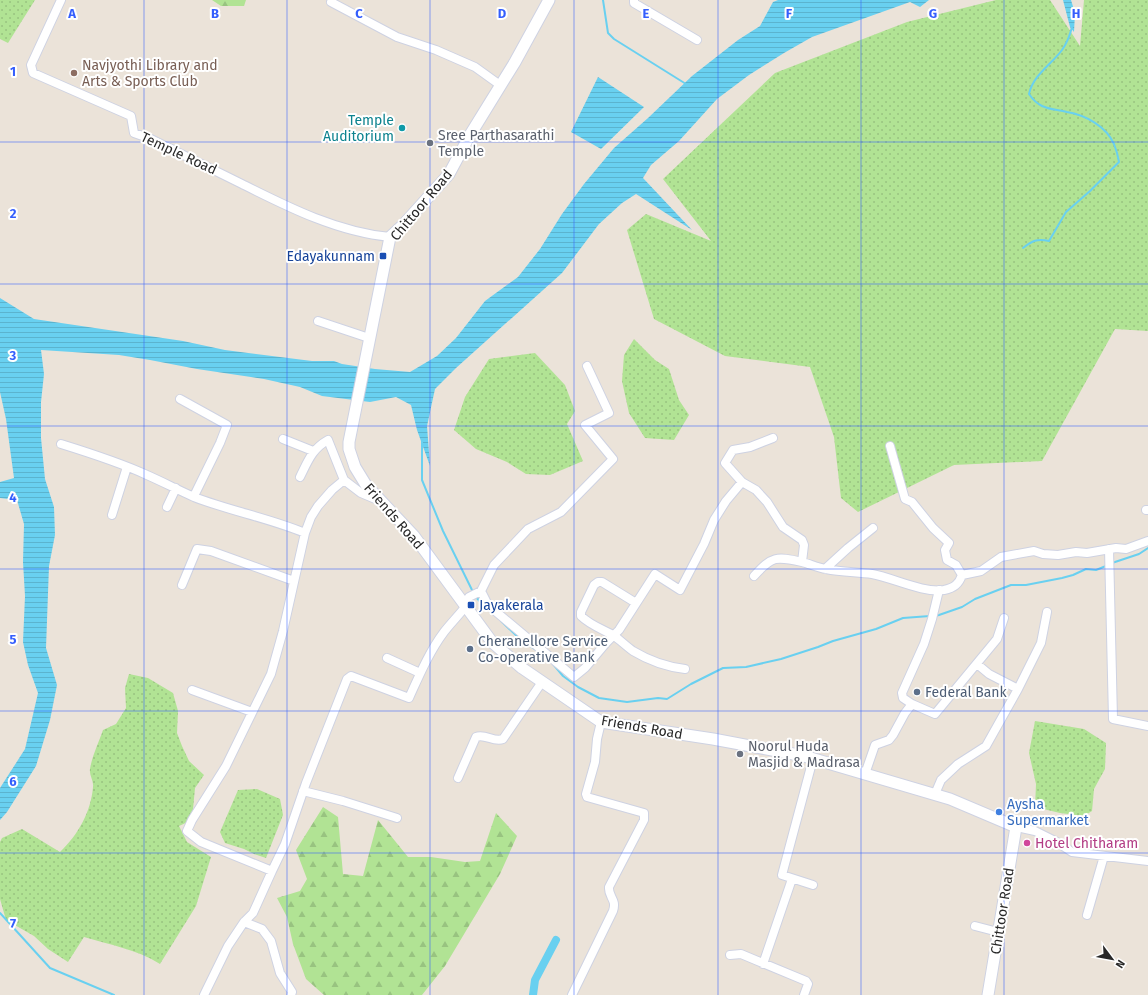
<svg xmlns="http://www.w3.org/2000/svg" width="1148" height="995" font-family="'Fira Sans',sans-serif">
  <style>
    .grass { fill: url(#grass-dots) }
    .forest { fill: url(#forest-firs) }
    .water { fill: url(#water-rules) }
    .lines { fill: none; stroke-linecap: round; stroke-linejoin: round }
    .stream { stroke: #69d0f0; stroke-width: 2 }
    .canal { stroke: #69d0f0; stroke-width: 8 }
    .street-casing { stroke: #ced2e2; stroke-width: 10 }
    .secondary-casing { stroke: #ced2e2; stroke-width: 13 }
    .street { stroke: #fff; stroke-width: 8 }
    .secondary { stroke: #fff; stroke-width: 11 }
    .grid { fill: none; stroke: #345efd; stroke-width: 1; stroke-opacity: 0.55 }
    .education-dot { fill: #8d6e63; stroke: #fff; stroke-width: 1.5 }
    .culture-dot { fill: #0f9aa8; stroke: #fff; stroke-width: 1.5 }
    .worship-dot { fill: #6b7280; stroke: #fff; stroke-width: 1.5 }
    .transit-dot { fill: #1a4fb4; stroke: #fff; stroke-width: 1.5 }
    .service-dot { fill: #5c6f8a; stroke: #fff; stroke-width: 1.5 }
    .shop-dot { fill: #3f7fe0; stroke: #fff; stroke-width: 1.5 }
    .hotel-dot { fill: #d1479c; stroke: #fff; stroke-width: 1.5 }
    .labels { text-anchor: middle; stroke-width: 4; stroke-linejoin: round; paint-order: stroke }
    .education-label { font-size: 14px; fill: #785e54; stroke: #fff; text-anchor: start }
    .culture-label { font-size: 14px; fill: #0d838f; stroke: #fff; text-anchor: end }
    .worship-label { font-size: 14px; fill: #5b616d; stroke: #fff; text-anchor: start }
    .street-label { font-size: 14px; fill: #282828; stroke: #fff }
    .transit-label { font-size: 14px; fill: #164399; stroke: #fff; text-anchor: end }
    .service-label { font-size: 14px; fill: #4e5e75; stroke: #fff; text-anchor: start }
    .shop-label { font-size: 14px; fill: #366cbe; stroke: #fff; text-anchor: start }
    .hotel-label { font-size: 14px; fill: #b23c85; stroke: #fff; text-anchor: start }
    .grid-label { font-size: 13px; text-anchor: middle; font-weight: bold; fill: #345efd; stroke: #fff; stroke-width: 4; stroke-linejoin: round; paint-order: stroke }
  </style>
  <defs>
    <pattern id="grass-dots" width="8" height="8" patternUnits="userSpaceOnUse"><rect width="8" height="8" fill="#b1e394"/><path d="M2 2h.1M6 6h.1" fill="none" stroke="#98c380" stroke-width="1.8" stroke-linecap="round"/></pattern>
    <pattern id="forest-firs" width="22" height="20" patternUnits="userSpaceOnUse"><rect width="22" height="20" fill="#b1e394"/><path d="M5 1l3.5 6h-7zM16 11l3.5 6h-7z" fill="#98c380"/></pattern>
    <pattern id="water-rules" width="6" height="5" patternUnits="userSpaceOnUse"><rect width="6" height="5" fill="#69d0f0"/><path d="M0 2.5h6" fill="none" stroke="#5bb3ce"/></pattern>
  </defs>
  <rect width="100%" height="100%" fill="#ebe3d9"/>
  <path class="grass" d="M 0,0 L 35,0 L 8,43 L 0,39 Z
    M 996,0 L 1050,0 L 1080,46 L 1084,0 L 1148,0 L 1148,331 L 1115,329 L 1042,461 L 954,465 L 858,512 L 841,498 L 834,437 L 810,367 L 725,356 L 654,319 L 627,230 L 646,214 L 711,241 L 663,179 L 775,73 L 907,22 Z
    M 634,339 L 655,360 L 669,369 L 679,400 L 689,415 L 674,440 L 645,438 L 629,413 L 622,381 L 624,355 Z
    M 535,353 L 565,385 L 575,411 L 567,424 L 583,461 L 550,475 L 526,474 L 507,462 L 476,449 L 454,430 L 465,397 L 489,359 Z
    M 129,674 L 148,678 L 173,693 L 178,711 L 177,733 L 182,746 L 189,761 L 204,775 L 195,788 L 192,820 L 179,826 L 187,842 L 211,857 L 196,906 L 160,964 C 136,949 110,945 84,937 L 68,962 L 48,949 L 34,936 L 6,920 L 0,899 L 0,842 L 2,838 L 22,829 L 60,852 C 78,835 91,812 93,787 C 94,781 89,775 90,769 C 92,756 99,742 103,730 L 116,724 L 126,708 L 125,688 Z
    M 1035,721 L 1084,729 L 1106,743 L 1105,769 L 1094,789 L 1092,811 L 1084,816 L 1060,813 L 1035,807 L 1036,784 L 1029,753 Z
    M 257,789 L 280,799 L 283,815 L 266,858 L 254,854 L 244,849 L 225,843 L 220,832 L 238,790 Z"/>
  <path class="forest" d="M 212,0 L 246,0 L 244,6 L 221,6 Z
    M 323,807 L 338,817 L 343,874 L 363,876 L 378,820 L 408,857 L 431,857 L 465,862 L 480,861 L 496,813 L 517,836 L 500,874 L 445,966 L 422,995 L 324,995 L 306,979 L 293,944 L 287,917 L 277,898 L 300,891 L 307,879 L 296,850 Z"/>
  <path class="water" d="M 778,0 L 929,0 L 920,7 L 910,2 L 812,37 L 784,53 L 749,75 L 717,99 L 679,141 L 651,165 L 643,178 L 692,230 L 636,194 L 622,203 L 599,224 L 562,273 L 456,368 L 435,389 L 427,426 L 430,466 L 417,430 L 411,405 L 396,397 L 370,402 L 322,396 L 300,387 L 264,379 L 197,369 L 150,360 L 119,355 L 41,350 L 44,374 L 41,402 L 41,438 L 45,479 L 54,507 L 55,535 L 49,566 L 46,648 L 57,685 L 50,720 L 36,766 L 7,812 L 0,820 L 0,788 L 25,749 L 38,693 L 28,665 L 23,642 L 25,596 L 23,562 L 24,524 L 17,500 L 0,498 L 0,482 L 14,478 L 6,419 L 0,392 L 0,298 L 34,319 L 183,341 L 225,350 L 312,361 L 334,361 L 342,364 L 375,369 L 410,372 L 437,356 L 456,338 L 485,301 L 518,277 L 540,249 L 562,214 L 584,184 L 614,148 L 648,118 L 692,76 L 738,40 L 760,26 L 773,2 Z
    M 1063,0 L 1071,0 L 1075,13 L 1074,32 L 1070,27 Z
    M 598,77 L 644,107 L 601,149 L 571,132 Z"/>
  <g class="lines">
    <path class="stream" d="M 603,0 L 608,33 L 614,39 L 686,84
      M 1023,248 C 1032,241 1037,238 1049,241 L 1066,212 L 1090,191 L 1119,162 C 1118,156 1116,149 1114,144 C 1106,126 1085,115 1067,112 C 1050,108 1040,110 1029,94 C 1033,75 1052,64 1062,50 C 1067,43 1070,35 1072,27
      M 422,440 L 422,480 L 443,531 L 473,592
      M 1112,563 L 1139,554 L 1148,548
      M 475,596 L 484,606
      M 935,616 L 939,615 L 962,607 L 975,599 L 1011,585 L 1026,585 L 1062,578 L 1073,575 L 1086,569 L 1096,570 L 1106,566
      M 501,621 L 520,639 L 536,650
      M 553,664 L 563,676 L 578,687 L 599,698 L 627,702 L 658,698 L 667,699 L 691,684 L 723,668 L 746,667 L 781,659 L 818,647 L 833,641 L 876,629 L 903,618 L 930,616
      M 0,913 L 50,968 L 114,995"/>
    <path class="canal" d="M 533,995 L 535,980 L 556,940"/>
    <g class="street-casing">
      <path id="street" d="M 61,0 L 31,65 L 33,73 L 131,116 L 134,133 L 151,139 C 181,154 212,169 242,184 C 288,207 337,232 390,237
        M 634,0 L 634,3 L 697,40
        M 331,2 L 397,37 L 436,50 L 475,67 L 500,85
        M 318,321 L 369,338
        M 180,399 L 227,425 L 220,443 L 194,496
        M 283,439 L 313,451
        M 61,444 C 90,453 119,462 147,475 C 163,482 178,490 194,497 C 230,511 269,518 305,533
        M 300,477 C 308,461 312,449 328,440 L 344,480
        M 742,482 L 725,463 L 733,450 L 750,447 L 773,438
        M 380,501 L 361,493 L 344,480 L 332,490 L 318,506 L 311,517 L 305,533 L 283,631 L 271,674 L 226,766 L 192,820 L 187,831 L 201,842 L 272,871 L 285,844 L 306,783 L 347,679 L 351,676 L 409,698 C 419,676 429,652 444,632 C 451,623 459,615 466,606
        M 167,507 L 176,488
        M 1146,510 L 1148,510
        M 112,515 L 127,467
        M 1109,549 L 1113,719 L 1148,726
        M 825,569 L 848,548 L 873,528
        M 962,575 L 981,571 L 1001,557 L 1034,551 L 1043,554 L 1058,555 L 1076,552 L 1087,553 L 1116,548 L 1126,549 L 1148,541
        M 754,576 C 772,556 776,556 802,562
        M 182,585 L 197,549 L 211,551 L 294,581
        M 481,591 L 494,565 L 528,529 L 561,512 L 613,459 L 585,425 L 609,413 L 587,366
        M 636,603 L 602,582 L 598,582 L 594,585 L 581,612 L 581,616 C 590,625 602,629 613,635 C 620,640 626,646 633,651 C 648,660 668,667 685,669
        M 464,604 L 469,597 L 481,591 L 488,605 L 574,677 L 585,668 L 606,643 L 619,630 L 655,574 L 680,590 L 704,544 L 714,520 L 726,501 L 742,482 L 756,490 L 767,502 L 783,527 L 802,540 L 804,545 L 802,562 C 810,564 818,568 826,569 C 841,572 857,572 872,574 C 894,578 922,593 944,590 C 954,588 959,584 962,575 L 956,565 L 947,560 L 945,550 L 949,543 L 933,528 L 912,502 L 905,499 L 890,446
        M 387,658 L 420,673
        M 977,664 L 989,674 L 1018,689 L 1041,643 L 1047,612
        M 192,690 L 252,712
        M 912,704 L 935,714 L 997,639 L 1004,618
        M 813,759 L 782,875 L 813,885
        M 865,774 L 875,745 L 889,740 L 893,735 L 905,713 L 912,704 L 903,698 L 902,693 L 924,644 L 932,619 L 939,590
        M 458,778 L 476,737 C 485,733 494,743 503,739 L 542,682
        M 303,791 L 343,801 L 397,818
        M 935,794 L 941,780 L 958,764 L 986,746 L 1018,689
        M 1016,827 L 1035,831 L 1057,842 L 1072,852 L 1148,861
        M 1087,915 L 1104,856
        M 244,922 L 262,929 L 271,941 L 280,973 L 292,992 L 291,995
        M 975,926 L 998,932
        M 730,955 L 741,954 L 806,981 L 808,984 L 804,995
        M 763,964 L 792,879
        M 204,995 L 228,946 L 244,922 L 253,913 L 272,871
        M 572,995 L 613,911 C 617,899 608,897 609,887 L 644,820 L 644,813 L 587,797 L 586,794 L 595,762 L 597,739 L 601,722"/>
    </g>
    <g class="secondary-casing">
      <path id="secondary" d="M 549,0 L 515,62 L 470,135 L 449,174 L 403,225 L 390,237 L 349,442 L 349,449 L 355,467 L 366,485 L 414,536 L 492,642 L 522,668 L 601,722 L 713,739 L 804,756 L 950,799 L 1016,827 L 988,995"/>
    </g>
    <use href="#street" class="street"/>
    <use href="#secondary" class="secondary"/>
  </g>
  <path class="grid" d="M 144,0 L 144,995M 287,0 L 287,995M 430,0 L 430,995M 574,0 L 574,995M 718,0 L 718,995M 861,0 L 861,995M 1004,0 L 1004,995M 0,142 L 1148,142M 0,284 L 1148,284M 0,426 L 1148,426M 0,569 L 1148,569M 0,711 L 1148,711M 0,853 L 1148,853"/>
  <circle class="education-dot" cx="74" cy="73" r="4"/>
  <circle class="culture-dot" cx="402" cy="128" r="4"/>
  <g class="worship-dot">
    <circle cx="430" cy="143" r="4"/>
    <circle cx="740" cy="754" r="4"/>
  </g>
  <g class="transit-dot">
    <rect x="379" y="252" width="8" height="8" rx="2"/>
    <rect x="467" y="601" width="8" height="8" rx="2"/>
  </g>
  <g class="service-dot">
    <circle cx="470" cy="649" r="4"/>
    <circle cx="917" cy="692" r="4"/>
  </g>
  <circle class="shop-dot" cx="999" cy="812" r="4"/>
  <circle class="hotel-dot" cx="1027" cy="843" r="4"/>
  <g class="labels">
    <g class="education-label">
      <text x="82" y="70">Navjyothi Library and<tspan x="82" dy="16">Arts &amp; Sports Club</tspan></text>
    </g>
    <g class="culture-label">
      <text x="394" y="125">Temple<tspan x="394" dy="16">Auditorium</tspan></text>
    </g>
    <g class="worship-label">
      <text x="438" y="140">Sree Parthasarathi<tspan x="438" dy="16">Temple</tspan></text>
      <text x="748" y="751">Noorul Huda<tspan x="748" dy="16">Masjid &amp; Madrasa</tspan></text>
    </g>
    <g class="street-label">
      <text transform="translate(179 153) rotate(25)" y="5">Temple Road</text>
      <text transform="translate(421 205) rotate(-50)" y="5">Chittoor Road</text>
      <text transform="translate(394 516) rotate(49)" y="5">Friends Road</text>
      <text transform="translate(642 727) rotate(10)" y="5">Friends Road</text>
      <text transform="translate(1002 911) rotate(-81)" y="5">Chittoor Road</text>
    </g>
    <g class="transit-label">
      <text x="375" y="261">Edayakunnam</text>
      <text x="479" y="610" text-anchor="start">Jayakerala</text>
    </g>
    <g class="service-label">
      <text x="478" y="646">Cheranellore Service<tspan x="478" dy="16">Co-operative Bank</tspan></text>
      <text x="925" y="697">Federal Bank</text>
    </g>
    <g class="shop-label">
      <text x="1007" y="809">Aysha<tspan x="1007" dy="16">Supermarket</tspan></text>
    </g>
    <g class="hotel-label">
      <text x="1035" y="848">Hotel Chitharam</text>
    </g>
  </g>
  <g class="grid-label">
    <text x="72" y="18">A</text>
    <text x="215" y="18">B</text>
    <text x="359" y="18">C</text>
    <text x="502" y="18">D</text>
    <text x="646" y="18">E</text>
    <text x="789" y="18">F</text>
    <text x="933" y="18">G</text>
    <text x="1076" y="18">H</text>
    <text x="13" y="76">1</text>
    <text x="13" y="218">2</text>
    <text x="13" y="360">3</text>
    <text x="13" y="502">4</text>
    <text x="13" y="644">5</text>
    <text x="13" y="786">6</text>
    <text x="13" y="928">7</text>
  </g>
  <g transform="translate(1112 959) rotate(122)" stroke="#ffffff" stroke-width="3" paint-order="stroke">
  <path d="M0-3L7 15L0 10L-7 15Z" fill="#282828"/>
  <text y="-6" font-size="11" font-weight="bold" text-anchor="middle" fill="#282828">N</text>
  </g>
</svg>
